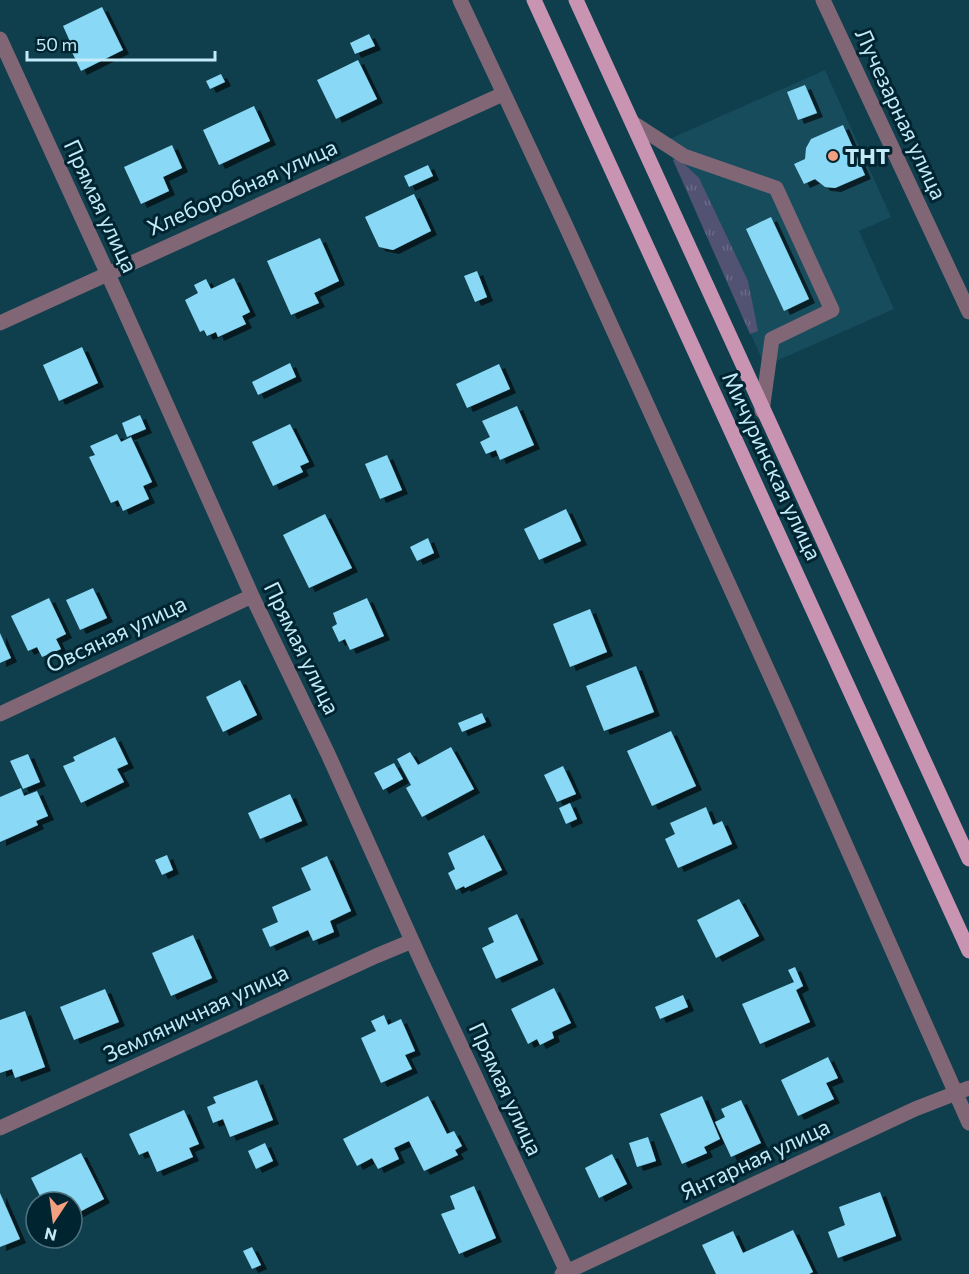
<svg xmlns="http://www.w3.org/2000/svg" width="969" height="1274" font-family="Commissioner,sans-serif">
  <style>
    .built { fill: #174c5d }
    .grass { fill: url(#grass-tufts) }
    .building { fill: #89d8f5; filter: url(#shadow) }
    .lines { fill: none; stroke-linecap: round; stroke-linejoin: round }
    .service { stroke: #816776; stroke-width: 15 }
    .minor { stroke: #816776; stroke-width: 15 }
    .primary { stroke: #c894b2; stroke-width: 15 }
    .poi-dot { fill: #f2a07f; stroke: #002430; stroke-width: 2 }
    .labels { text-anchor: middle; stroke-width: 6; stroke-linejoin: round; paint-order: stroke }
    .street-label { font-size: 22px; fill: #c2eaf9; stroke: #002430 }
    .poi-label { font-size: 22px; font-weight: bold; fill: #c2eaf9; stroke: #002430; text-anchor: start }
  </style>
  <defs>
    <pattern id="grass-tufts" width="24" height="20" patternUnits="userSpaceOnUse" patternTransform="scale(1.5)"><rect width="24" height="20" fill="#525273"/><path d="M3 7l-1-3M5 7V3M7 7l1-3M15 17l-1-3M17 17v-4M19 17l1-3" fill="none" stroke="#696b88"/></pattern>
    <filter id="shadow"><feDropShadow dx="6" dy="4" stdDeviation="0" flood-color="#0009"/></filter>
  </defs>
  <rect width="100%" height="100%" fill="#0f3e4d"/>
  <path class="built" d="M 825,70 L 891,217 L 859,231 L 894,309 L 765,366 L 665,141 Z"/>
  <path class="grass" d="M 678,158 L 699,178 L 748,281 L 758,331 L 750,334 L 673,160 Z"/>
  <path class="building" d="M 102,7 L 123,50 L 81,71 L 70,48 L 72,46 L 63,26 Z
    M 369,34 L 375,46 L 355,54 L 350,43 Z
    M 358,60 L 377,99 L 336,119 L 317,80 Z
    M 221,74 L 225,82 L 210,89 L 206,81 Z
    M 805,85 L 817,113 L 798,120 L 787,92 Z
    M 254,106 L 270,141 L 219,165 L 203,130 Z
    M 843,125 L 865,175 L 835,188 L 825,187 L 815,179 L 804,184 L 794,164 L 805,159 L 806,148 L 811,139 Z
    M 172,145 L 182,168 L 163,177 L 169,191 L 141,204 L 124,167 Z
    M 428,165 L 433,176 L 409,187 L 404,176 Z
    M 414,194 L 431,231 L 393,250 L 379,247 L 365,217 Z
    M 771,217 L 809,299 L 784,311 L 746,229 Z
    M 320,238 L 339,281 L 314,293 L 319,303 L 291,315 L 267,261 Z
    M 477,271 L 487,297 L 475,302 L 464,276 Z
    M 234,278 L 250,312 L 242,316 L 246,324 L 218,337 L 216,332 L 207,336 L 204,330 L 200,332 L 185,300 L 198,293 L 194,285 L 206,279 L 211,289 Z
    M 82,347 L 98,383 L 59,401 L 43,365 Z
    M 290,363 L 296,377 L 258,395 L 252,382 Z
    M 499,364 L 510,389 L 467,408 L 456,384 Z
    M 517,406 L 534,445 L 500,460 L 496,450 L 486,454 L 480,442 L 490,437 L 482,421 Z
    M 140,415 L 146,429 L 127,437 L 122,423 Z
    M 290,424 L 309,462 L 300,466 L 303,472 L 273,486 L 252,442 Z
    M 117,434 L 121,442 L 131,437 L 152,482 L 143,486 L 149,499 L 123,511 L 118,500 L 111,503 L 89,457 L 95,455 L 90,446 Z
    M 387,455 L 402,490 L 380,499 L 365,464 Z
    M 566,509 L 581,541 L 539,560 L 524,529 Z
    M 325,514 L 352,568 L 309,588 L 283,535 Z
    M 428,538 L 434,553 L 417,561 L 410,547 Z
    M 93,588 L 107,618 L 80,630 L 66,600 Z
    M 49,598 L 66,634 L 56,639 L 61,649 L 42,657 L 37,647 L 28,651 L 11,616 Z
    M 367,598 L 384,636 L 350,650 L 345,639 L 339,642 L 332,627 L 337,624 L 333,613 Z
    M 590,609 L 607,652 L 570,667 L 553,624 Z
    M 0,633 L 11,658 L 0,663 Z
    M 636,666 L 654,712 L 604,731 L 586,686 Z
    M 240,680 L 257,715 L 223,732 L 206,697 Z
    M 482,713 L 486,722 L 462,732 L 458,723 Z
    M 671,731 L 696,786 L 652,806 L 627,751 Z
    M 115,737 L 128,764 L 117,769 L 124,782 L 81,803 L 63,766 L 75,761 L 73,757 Z
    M 451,747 L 474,789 L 422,817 L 406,788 L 411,785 L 397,759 L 410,752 L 418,765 Z
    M 28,754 L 40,782 L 23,789 L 10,761 Z
    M 394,763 L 403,779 L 383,790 L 374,773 Z
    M 563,766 L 576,794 L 557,802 L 544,775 Z
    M 21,788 L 24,796 L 37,791 L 48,816 L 36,821 L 38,825 L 0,842 L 0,797 Z
    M 290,794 L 302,821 L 260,839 L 248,813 Z
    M 570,803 L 577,819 L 566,824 L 559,808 Z
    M 706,807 L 713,825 L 722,821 L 732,844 L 678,868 L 665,839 L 675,834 L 670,823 Z
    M 484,835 L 502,870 L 465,888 L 464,886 L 456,890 L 448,873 L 455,869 L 448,853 Z
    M 167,855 L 173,870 L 162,875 L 155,860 Z
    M 327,856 L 351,911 L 330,921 L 334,932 L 313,941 L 308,930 L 270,947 L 262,929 L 278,922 L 272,907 L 311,890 L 301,868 Z
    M 739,899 L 759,936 L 716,958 L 697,920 Z
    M 517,914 L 538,960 L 496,979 L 482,948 L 494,942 L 488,928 Z
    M 193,935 L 212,978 L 171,996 L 152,953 Z
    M 795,967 L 803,986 L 796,990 L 810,1022 L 760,1044 L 742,1004 L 794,982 L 788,970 Z
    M 554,988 L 571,1023 L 552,1032 L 554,1038 L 540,1045 L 537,1039 L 528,1044 L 511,1009 Z
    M 105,989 L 119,1022 L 74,1040 L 60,1007 Z
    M 683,995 L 688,1007 L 660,1019 L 655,1007 Z
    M 25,1011 L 45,1067 L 15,1078 L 12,1069 L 0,1073 L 0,1020 Z
    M 384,1015 L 388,1025 L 401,1019 L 415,1051 L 405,1055 L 412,1069 L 381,1083 L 361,1038 L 376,1031 L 371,1021 Z
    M 828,1057 L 838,1078 L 826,1083 L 834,1099 L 798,1116 L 781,1080 Z
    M 257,1080 L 273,1120 L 230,1137 L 223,1119 L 213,1123 L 207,1107 L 216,1103 L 213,1097 Z
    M 428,1096 L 447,1134 L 454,1131 L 462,1146 L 455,1150 L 458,1155 L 424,1171 L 409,1141 L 394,1148 L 399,1159 L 378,1169 L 372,1158 L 357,1166 L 343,1139 Z
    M 702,1096 L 720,1139 L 704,1147 L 707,1153 L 682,1164 L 660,1114 Z
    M 741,1100 L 761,1143 L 731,1157 L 715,1122 L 725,1117 L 721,1109 Z
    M 184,1110 L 199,1144 L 189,1148 L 193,1157 L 157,1172 L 148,1151 L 139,1155 L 129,1134 Z
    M 648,1137 L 656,1161 L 637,1167 L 629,1143 Z
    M 265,1143 L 273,1161 L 256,1169 L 248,1151 Z
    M 81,1153 L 104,1199 L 72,1216 L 72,1202 L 43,1202 L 31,1178 Z
    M 612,1154 L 627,1184 L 599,1198 L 585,1168 Z
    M 474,1186 L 496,1238 L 459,1254 L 441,1214 L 455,1209 L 450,1196 Z
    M 880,1192 L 896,1236 L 838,1258 L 828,1232 L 845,1225 L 839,1207 Z
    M 0,1193 L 20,1239 L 0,1247 Z
    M 793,1230 L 813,1272 L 809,1274 L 716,1274 L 702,1245 L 733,1231 L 743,1253 Z
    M 252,1247 L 261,1265 L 252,1269 L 243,1251 Z"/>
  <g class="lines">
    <path class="service" d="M 633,123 L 684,156 L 776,188 L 832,310 L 772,339 L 762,411"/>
    <path class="minor" d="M 460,0 L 565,224 L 784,706 L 969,1123
      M 823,0 L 969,312
      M 0,39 L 122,305 L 252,596 L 328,754 L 423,965 L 568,1274
      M 0,323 L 503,94
      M 0,714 L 252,596
      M 0,1128 L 376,956 L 412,941
      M 562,1274 L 915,1109 L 969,1088"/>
    <path class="primary" d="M 534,0 L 969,951
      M 576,0 L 969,859"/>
  </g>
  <circle class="poi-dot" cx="833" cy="156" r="6"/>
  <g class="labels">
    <g class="street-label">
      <text transform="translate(901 114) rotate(65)" y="8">Лучезарная улица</text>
      <text transform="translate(242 187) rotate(-24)" y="8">Хлеборобная улица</text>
      <text transform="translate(101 206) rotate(65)" y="8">Прямая улица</text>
      <text transform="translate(772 466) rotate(65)" y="8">Мичуринская улица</text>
      <text transform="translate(116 634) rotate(-25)" y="8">Овсяная улица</text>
      <text transform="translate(302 648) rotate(64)" y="8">Прямая улица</text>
      <text transform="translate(196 1013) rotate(-25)" y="8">Земляничная улица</text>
      <text transform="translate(506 1089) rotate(65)" y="8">Прямая улица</text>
      <text transform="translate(755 1159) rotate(-25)" y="8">Янтарная улица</text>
    </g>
    <g class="poi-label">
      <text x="845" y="164">ТНТ</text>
    </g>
  </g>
  <g transform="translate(54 1220) rotate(193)"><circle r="28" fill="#002430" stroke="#4e7380" stroke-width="1.5"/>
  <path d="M0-4.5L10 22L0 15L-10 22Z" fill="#f2a07f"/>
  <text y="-9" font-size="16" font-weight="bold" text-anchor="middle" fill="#c2eaf9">N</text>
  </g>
  <path d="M27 51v9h188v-9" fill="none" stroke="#c2eaf9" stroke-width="3"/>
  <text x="36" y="51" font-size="18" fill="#c2eaf9" stroke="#002430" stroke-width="4.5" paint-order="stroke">50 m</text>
</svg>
